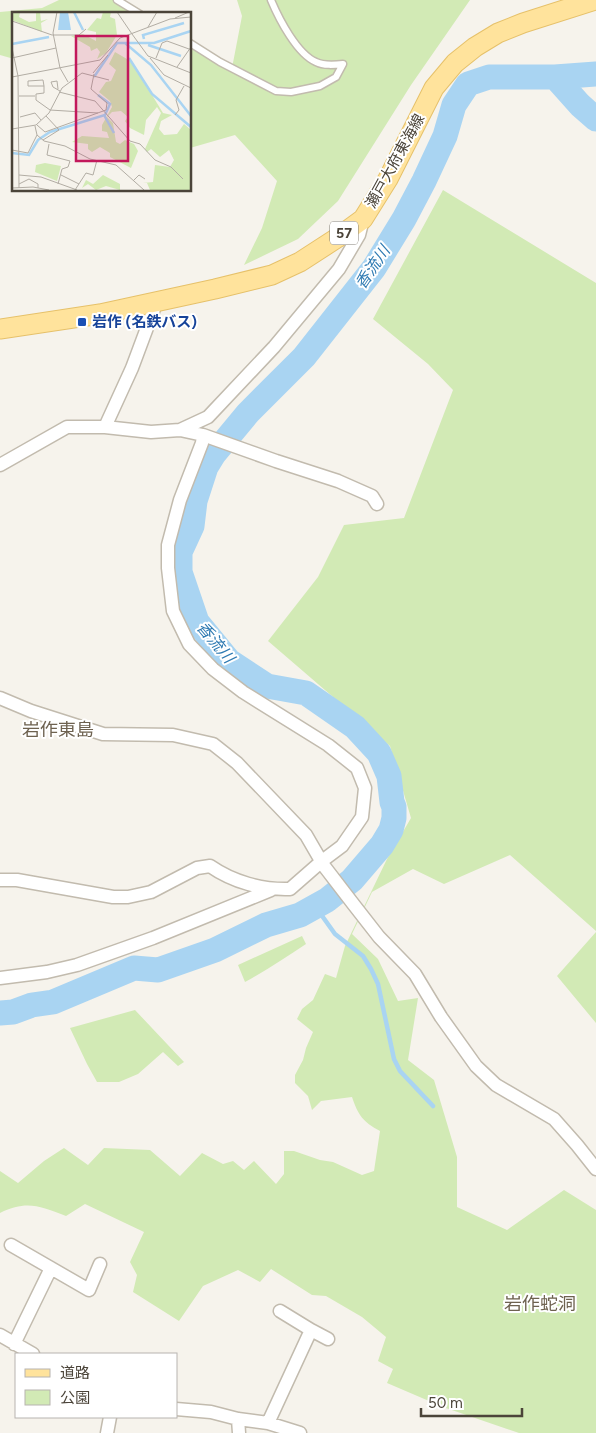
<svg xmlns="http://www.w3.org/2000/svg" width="596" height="1433" font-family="Figtree,'Noto Sans JP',sans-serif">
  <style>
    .green { fill: #d2eab5 }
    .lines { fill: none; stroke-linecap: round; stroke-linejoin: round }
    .stream { stroke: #a9d4f2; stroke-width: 4.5 }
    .river { stroke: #a9d4f2; stroke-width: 25 }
    .lane-casing { stroke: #c2bbae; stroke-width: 9 }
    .street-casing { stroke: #c2bbae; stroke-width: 15 }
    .primary-casing { stroke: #e6c16a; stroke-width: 21 }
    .lane { stroke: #fff; stroke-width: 6 }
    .street { stroke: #fff; stroke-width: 12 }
    .primary { stroke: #ffe39c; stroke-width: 19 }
    .transit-dot { fill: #1a4fb4; stroke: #fff; stroke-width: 2 }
    .labels { text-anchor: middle; stroke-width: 4; stroke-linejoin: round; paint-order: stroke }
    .shield { fill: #fff; stroke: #817c74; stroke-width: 1 }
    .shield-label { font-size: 14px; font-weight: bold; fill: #4b4439 }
    .street-label { font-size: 15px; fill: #4b4439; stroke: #fff }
    .transit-label { font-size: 15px; font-weight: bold; fill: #164399; stroke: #fff; text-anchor: start }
    .water-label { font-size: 16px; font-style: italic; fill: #2e7ab2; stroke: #fff }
    .quarter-label { font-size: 18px; fill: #6e6250; stroke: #fff }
    .inset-river { fill: none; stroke: #a9d4f2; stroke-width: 2.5 }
    .inset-road { fill: none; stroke: #b2ada4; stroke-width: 1 }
    .view { fill: #c2185b; fill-opacity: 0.15; stroke: #c2185b; stroke-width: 2.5 }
    .inset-edge { fill: none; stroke: #4b4439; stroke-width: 2.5 }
  </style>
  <rect width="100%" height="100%" fill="#f6f3ec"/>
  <path class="green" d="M 59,0 L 117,0 L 140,14 L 14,14 L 14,59 L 0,55 L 0,12 L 42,8 Z
    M 237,0 L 470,0 L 411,85 L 338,201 L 298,239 L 244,265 L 262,228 L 277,181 L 235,135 L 190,148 L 190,43 L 232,68 L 242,16 Z
    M 443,190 L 596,283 L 596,931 L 510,855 L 444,884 L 413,869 L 372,892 L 352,934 L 378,959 L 398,1001 L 418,998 L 408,1060 L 434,1080 L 457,1157 L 457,1207 L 507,1230 L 564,1190 L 596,1210 L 596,1433 L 519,1433 L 443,1407 L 387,1383 L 393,1369 L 378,1361 L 386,1337 L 362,1317 L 326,1296 L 312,1295 L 271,1269 L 260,1282 L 238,1270 L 203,1286 L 179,1321 L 133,1292 L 137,1275 L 130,1262 L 144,1232 L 85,1204 L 66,1216 C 39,1206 27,1200 0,1213 L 0,1171 L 18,1183 L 44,1161 L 64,1148 L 88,1165 L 104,1148 L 150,1150 L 180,1176 L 202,1153 L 223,1164 L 233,1161 L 244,1170 L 254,1161 L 276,1184 L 284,1174 L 284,1151 L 294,1151 L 320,1160 L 333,1162 L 362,1175 L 374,1171 L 380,1131 C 363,1122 358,1115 352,1097 L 321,1101 L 312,1110 L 308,1096 L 295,1083 L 295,1075 L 303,1060 L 306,1048 L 313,1032 L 297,1019 L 302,1009 L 313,1000 L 325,974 L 336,978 L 345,946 L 387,859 L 411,818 L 390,746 L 268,641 L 318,577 L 344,525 L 404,518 L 453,390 L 428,364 L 373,319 Z
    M 596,932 L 596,1023 L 557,976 Z
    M 302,936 L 306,944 C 286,957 267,970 245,982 L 238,965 Z
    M 135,1010 L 184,1062 L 178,1066 L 163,1052 L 138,1074 L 119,1082 L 97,1082 L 87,1064 L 70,1028 Z"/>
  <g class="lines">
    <path class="stream" d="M 315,906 L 335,934 L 363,956 L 371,969 L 378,984 L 394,1059 L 400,1071 L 433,1106"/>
    <path class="river" d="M 555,77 L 580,105 L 596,119
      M 0,1013 L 13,1012 L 32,1005 L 53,1002 L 134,968 L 158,970 L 215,950 L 266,925 L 300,915 L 327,900 L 352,880 L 382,845 L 391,830 L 394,818 L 394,807 L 392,802 L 389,776 L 379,753 L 355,727 L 306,693 L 267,686 L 229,661 L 197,622 L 180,572 L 180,552 L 192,526 L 195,501 L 206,467 L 214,454 L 248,413 L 304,357 L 374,268 L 404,219 L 424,181 L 445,136 L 454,105 L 468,84 L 489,77 L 555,77 L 596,74"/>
    <g class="lane-casing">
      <path id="lane" d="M 117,0 L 140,14
        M 190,43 L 220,62 L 276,91 L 291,92 L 320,86 L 336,77 L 343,64 C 334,65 324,66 316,62 C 297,54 279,19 271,0"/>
    </g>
    <g class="street-casing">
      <path id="street" d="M 105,427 L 132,368 L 157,301
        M 180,430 L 208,417 L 274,347 L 339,269 L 359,235 L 363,219
        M 0,465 L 67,427 L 105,427 L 151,432 L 180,430 L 203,435 L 276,461 L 338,481 L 372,496 L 377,504
        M 0,698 L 31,711 L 103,734 L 173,735 L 213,744 L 237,763 L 306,835 L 324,866 L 354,905 L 379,937 L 415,974 L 441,1017 L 476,1066 L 496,1085 L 554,1119 L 577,1145 L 596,1169
        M 0,880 L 17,880 L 113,897 L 128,897 L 151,892 L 197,868 L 210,866 C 233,882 262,890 290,889 L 322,861 L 342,846 L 362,817 L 365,788 L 357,768 L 328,745 L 243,692 L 213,669 L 189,644 L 173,611 L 168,568 L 168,545 L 180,500 L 202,443 L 203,435
        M 0,978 L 47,972 L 77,965 L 153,938 L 271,890
        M 11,1245 L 89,1290 L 100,1264
        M 311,1330 L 328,1339
        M 0,1335 L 33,1354
        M 14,1344 L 51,1268
        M 176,1409 L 211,1412 L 238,1419 L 268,1423 L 300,1433
        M 238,1419 L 239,1433
        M 268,1423 L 311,1330 L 280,1311
        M 107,1433 L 110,1417"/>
    </g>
    <g class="primary-casing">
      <path id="primary" d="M 0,329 L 100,314 L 215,289 L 272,275 L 300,262 L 337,238 L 363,219 L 388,179 L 434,88 L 455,63 L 475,47 L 498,33 L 523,23 L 595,0"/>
    </g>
    <use href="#lane" class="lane"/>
    <use href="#street" class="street"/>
    <use href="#primary" class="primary"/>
  </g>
  <rect class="transit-dot" x="77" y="317" width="10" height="10" rx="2.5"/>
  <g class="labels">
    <rect class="shield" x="330" y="221.5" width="28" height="23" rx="4"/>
    <g class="shield-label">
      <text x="344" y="238">57</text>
    </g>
    <g class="street-label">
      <text transform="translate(395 161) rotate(-61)" y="5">瀬戸大府東海線</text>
    </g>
    <g class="transit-label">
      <text x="92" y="327">岩作 (名鉄バス)</text>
    </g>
    <g class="water-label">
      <text transform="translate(372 267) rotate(-56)" y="6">香流川</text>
      <text transform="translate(216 642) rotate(50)" y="6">香流川</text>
    </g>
    <g class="quarter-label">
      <text x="58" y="736">岩作東島</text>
      <text x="540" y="1310">岩作蛇洞</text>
    </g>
  </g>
  <g transform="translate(12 12)">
    <rect width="179" height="179" fill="#f6f3ec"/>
    <path d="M 0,0 L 8,0 L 7,5 L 17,10 L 24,9 L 24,0 L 28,0 L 29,9 L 36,7 L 29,11 L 30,20 L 0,8 ZM 91,0 L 99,0 L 98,5 L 103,7 L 105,23 L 94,41 L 85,47 L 88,40 L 85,36 L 79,39 L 78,35 L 59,24 L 71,22 L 84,29 L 84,20 L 75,18 L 85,6 L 89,7 ZM 103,40 L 120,50 L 151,101 L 160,103 L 149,109 L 147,117 L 152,123 L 165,122 L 172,112 L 179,118 L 179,178 L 138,178 L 135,171 L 131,171 L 141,170 L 143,153 L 158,155 L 162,148 L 157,138 L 148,145 L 139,137 L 135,140 L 133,137 L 149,101 L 145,95 L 134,108 L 132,123 L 118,116 L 113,109 L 116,105 L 109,99 L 100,100 L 95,105 L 101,111 L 104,130 L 108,132 L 113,128 L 122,132 L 126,139 L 119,156 L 98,145 L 98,141 L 88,135 L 80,140 L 76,137 L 76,132 L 60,130 L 70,124 L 97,126 L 95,120 L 90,119 L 90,113 L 100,95 L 98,89 L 87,80 L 94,70 L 99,69 L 104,58 L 97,52 ZM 33,151 L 49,154 L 45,169 L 23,160 L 24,153 ZM 91,163 L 108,172 L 108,178 L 94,174 L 84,178 L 76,172 L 70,176 L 74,168 L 81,172 Z" fill="#d2eab5"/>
    <path d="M 48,0 L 56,0 L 59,18 L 46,18 Z" fill="#a9d4f2"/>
    <path class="inset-river" d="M 62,0 L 71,18M 132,27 L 131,23 L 172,11M 113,31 L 139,53 L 179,104M 0,32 L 37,25M 136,33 L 169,44M 117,46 L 140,82 L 179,115M 82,65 L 105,31 L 142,31 L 179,19M 92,103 L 102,121M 0,141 L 17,143 L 26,128 L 38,120 L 93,103 L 98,92 L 86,83"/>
    <path class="inset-road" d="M 45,0 L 41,21 L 48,56M 105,0 L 120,22M 163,6 L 177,0M 0,9 L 40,23 L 67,23 L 74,17M 136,15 L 145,0M 120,22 L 136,44 L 179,61M 0,36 L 6,64M 0,46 L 44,36M 138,46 L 152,63 L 179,76M 144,46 L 150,31 L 155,29 L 177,37M 165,55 L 179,35M 48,56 L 56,70M 81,61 L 96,43M 6,64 L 7,176M 0,65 L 88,48 L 108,26 L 158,7 L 179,5M 32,74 L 16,74 L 16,69 L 31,68 L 32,74 L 32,81 L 24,82 L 24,88 L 38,98M 46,77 L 45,69 L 39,70 L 41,75 L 48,79M 47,80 L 83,89 L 118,129 L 128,132 L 143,148 L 159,155 L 171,167M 7,84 L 23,84M 38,98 L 86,101M 163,103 L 167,98 L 164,88 L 172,74M 8,105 L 23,101 L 29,108M 25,113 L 33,120 L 94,98 L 95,91 L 79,77 L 82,62M 23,114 L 25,123 L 32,129 L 53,134 L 78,147 L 104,153 L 132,178M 0,117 L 24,113 L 37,101 L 50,76 L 70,61 L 97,68M 31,128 L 47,118 L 34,104M 37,132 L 35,143 L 58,149 L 56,155 L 50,157 L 46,172M 0,138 L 16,141 L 25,123M 7,163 L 29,165 L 65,178M 49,163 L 67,172M 121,169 L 127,163 L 133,167M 7,172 L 17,167 L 26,172 L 26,176M 0,176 L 21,175 L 37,178M 63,178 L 74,161 L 81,163 L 85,148"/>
    <path class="view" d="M 64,24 L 116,24 L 116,149 L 64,149 Z"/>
    <rect width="179" height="179" class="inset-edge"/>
  </g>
  <rect x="15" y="1353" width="162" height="65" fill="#ffffff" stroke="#b7b4b0"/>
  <rect x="25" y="1369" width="25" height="8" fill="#ffe39c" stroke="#b7b4b0"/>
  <text x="60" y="1378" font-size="15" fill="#4b4439">道路</text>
  <rect x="25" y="1390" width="25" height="15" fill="#d2eab5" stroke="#b7b4b0"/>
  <text x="60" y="1403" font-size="15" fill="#4b4439">公園</text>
  <path d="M421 1408v8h101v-8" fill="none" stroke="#4b4439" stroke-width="2.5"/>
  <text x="428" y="1408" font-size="15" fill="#4b4439" stroke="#ffffff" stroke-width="4" paint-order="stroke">50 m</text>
</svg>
